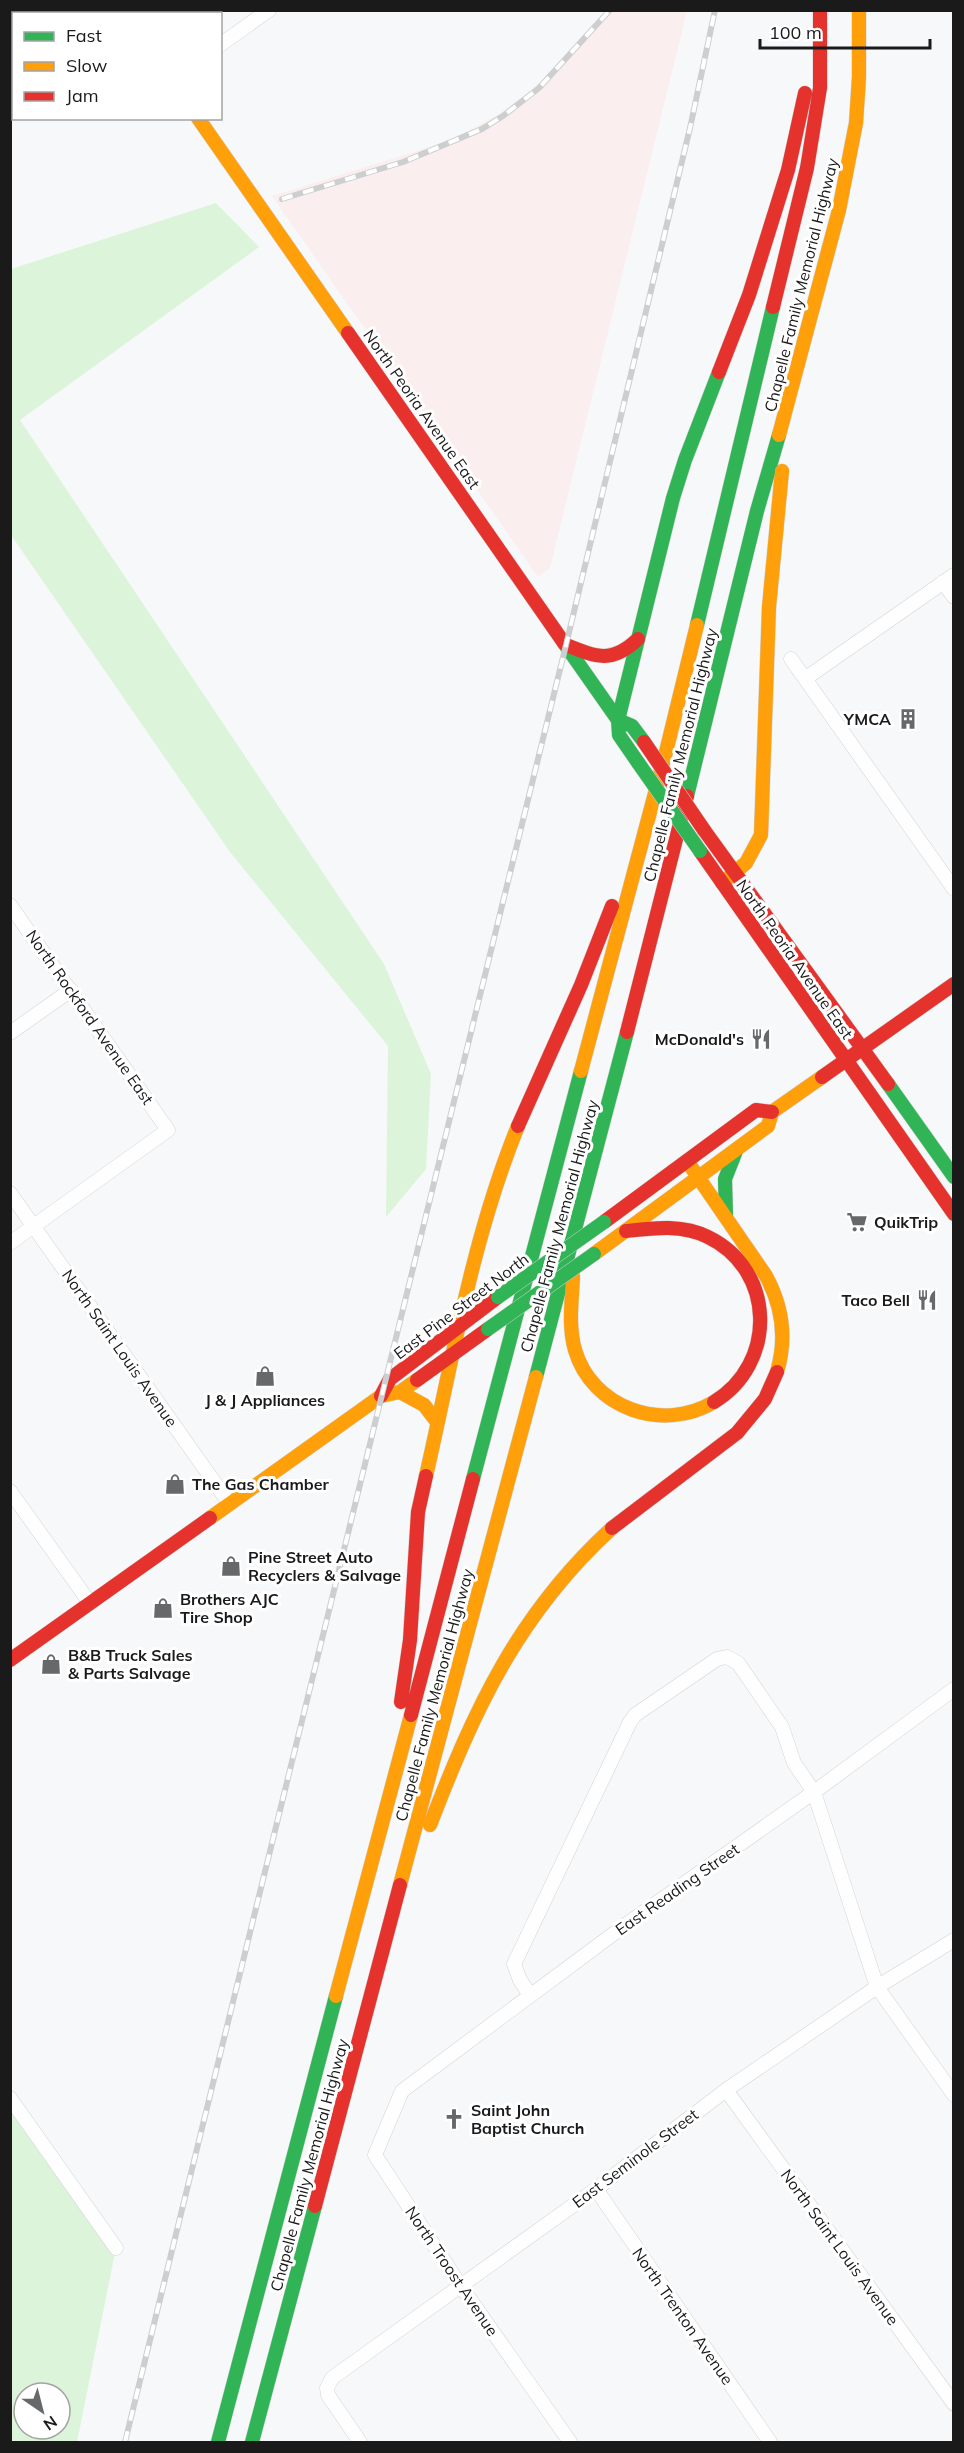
<svg xmlns="http://www.w3.org/2000/svg" width="964" height="2453" font-family="Mulish,sans-serif">
  <style>
    .industrial { fill: #faefee }
    .green { fill: #dcf4d9; fill-rule: evenodd }
    .lines { fill: none; stroke-linecap: round; stroke-linejoin: round }
    .street-casing { stroke: #d2d3d4; stroke-width: 15 }
    .fast-casing { stroke: #d2d3d4; stroke-width: 15 }
    .slow-casing { stroke: #d2d3d4; stroke-width: 15 }
    .jam-casing { stroke: #d2d3d4; stroke-width: 15 }
    .street { stroke: #fefefe; stroke-width: 14 }
    .fast { stroke: #30b455; stroke-width: 14 }
    .slow { stroke: #ff9f0a; stroke-width: 14 }
    .jam { stroke: #e5322d; stroke-width: 14 }
    .rail-casing { stroke: #cdcecf; stroke-width: 6 }
    .rail { stroke: #fff; stroke-width: 4; stroke-dasharray: 11; stroke-linecap: butt }
    .fast-bridge-casing { stroke: #d2d3d4; stroke-width: 15; stroke-linecap: butt }
    .jam-bridge-casing { stroke: #d2d3d4; stroke-width: 15; stroke-linecap: butt }
    .fast-bridge { stroke: #30b455; stroke-width: 14 }
    .jam-bridge { stroke: #e5322d; stroke-width: 14 }
    .labels { text-anchor: middle; stroke-width: 6; stroke-linejoin: round; paint-order: stroke }
    .street-label { font-size: 16px; fill: #1a1a1b; stroke: #fff }
    .poi-label { font-size: 16px; font-weight: bold; fill: #1a1a1b; stroke: #fff; text-anchor: start }
  </style>
  <rect width="100%" height="100%" fill="#f7f8fa"/>
  <path class="industrial" d="M 606,11 L 687,11 L 550,568 L 538,577 L 272,196 L 449,141 L 499,114 L 524,96 L 556,68 Z"/>
  <path class="green" d="M 216,203 L 259,247 L 20,420 L 384,964 L 431,1074 L 426,1169 L 386,1217 L 388,1046 L 230,852 L 11,535 L 11,269 Z
    M 10,2094 L 116,2248 L 77,2442 L 11,2442 ZM 24,2393 L 60,2393 L 60,2429 L 24,2429 Z"/>
  <g class="lines">
    <g class="street-casing">
      <path id="street" d="M 220,45 L 269,10
        M 943,582 L 954,597
        M 791,659 L 954,889
        M 806,678 L 954,575
        M 10,905 L 168,1130 L 10,1243
        M 10,1033 L 71,990
        M 10,1193 L 229,1503
        M 10,1491 L 90,1603
        M 530,1995 L 520,1980 L 514,1964 L 630,1722 L 635,1715 L 717,1659 L 727,1657 L 738,1663 L 782,1727 L 794,1763 L 814,1792 L 877,1987 L 954,2095
        M 726,2090 L 954,2404
        M 10,2098 L 116,2248
        M 596,2189 L 770,2442
        M 360,2442 L 328,2395 L 327,2388 L 332,2378 L 596,2189 L 726,2090 L 877,1987 L 954,1940
        M 570,2442 L 460,2285 L 375,2155 L 402,2091 L 624,1926 L 814,1792 L 954,1689"/>
    </g>
    <g class="fast-casing">
      <path id="fast" d="M 122,10 L 124,14
        M 697,625 L 773,307
        M 564,643 L 618,720 L 619,735 L 639,764
        M 618,720 L 632,726 L 644,742
        M 618,720 L 673,498 L 685,460 L 719,372
        M 687,796 L 757,511 L 779,435
        M 888,1084 L 954,1177
        M 726,1216 L 725,1179 L 736,1151
        M 536,1377 L 627,1032
        M 473,1479 L 581,1071
        M 218,2442 L 336,1996
        M 252,2442 L 315,2206"/>
    </g>
    <g class="slow-casing">
      <path id="slow" d="M 198,118 L 348,333
        M 779,435 L 839,210 L 856,123 L 859,77 L 859,10
        M 722,883 L 746,863 L 761,835 L 769,607 L 782,471
        M 581,1071 L 666,752 L 697,625
        M 687,1161 L 766,1276 C 783,1307 787,1338 777,1372
        M 594,1254 L 768,1126 L 772,1112 L 822,1077
        M 573,1276 C 572,1300 568,1326 575,1350 C 592,1408 662,1433 714,1402
        M 400,1392 L 424,1405 L 437,1422
        M 426,1476 C 453,1358 472,1239 518,1126
        M 210,1518 L 381,1396 L 400,1392 L 417,1380
        M 430,1825 C 475,1708 518,1614 612,1528
        M 400,1885 L 536,1377
        M 336,1996 L 411,1715"/>
    </g>
    <g class="jam-casing">
      <path id="jam" d="M 773,307 L 807,168 L 820,88 L 820,10
        M 348,333 L 564,643
        M 719,372 L 749,295 L 788,170 L 805,93
        M 566,645 C 596,657 612,664 638,639
        M 704,830 L 888,1084
        M 700,851 L 954,1214
        M 627,1032 L 687,796
        M 822,1077 L 954,984
        M 518,1126 L 581,985 L 612,906
        M 604,1222 L 756,1110 L 772,1112
        M 626,1231 C 653,1228 682,1224 708,1237 C 776,1270 777,1364 714,1402
        M 417,1380 L 488,1329
        M 381,1396 L 390,1379 L 498,1297
        M 612,1528 L 737,1433 L 765,1399 L 777,1372
        M 10,1660 L 210,1518
        M 401,1702 L 410,1640 L 418,1512 L 426,1476
        M 411,1715 L 473,1479
        M 315,2206 L 400,1885"/>
    </g>
    <use href="#street" class="street"/>
    <use href="#fast" class="fast"/>
    <use href="#slow" class="slow"/>
    <use href="#jam" class="jam"/>
    <g class="rail-casing">
      <path id="rail" d="M 282,199 L 403,162 L 482,129 L 503,116 L 539,88 L 610,10
        M 125,2442 L 566,645 L 690,128 L 715,10"/>
    </g>
    <use href="#rail" class="rail"/>
    <g class="fast-bridge-casing">
      <path id="fast-bridge" d="M 639,764 L 700,851
        M 498,1297 L 604,1222
        M 488,1329 L 594,1254"/>
    </g>
    <g class="jam-bridge-casing">
      <path id="jam-bridge" d="M 644,742 L 704,830"/>
    </g>
    <use href="#fast-bridge" class="fast-bridge"/>
    <use href="#jam-bridge" class="jam-bridge"/>
  </g>
  <defs>
    <g id="building-bare" transform="scale(1.62)"><path d="M-4-6H4V6H1V3H-1V6H-4ZM-2.5-4.3h1.7v1.8h-1.7ZM.8-4.3h1.7v1.8H.8ZM-2.5-1h1.7V.8h-1.7ZM.8-1h1.7V.8H.8Z" fill="#676869" stroke="#fff" stroke-width="2.5" paint-order="stroke"/></g>
    <g id="restaurant-bare" transform="scale(1.62)"><path d="M-5-6h1v4h1v-4h1v4h1v-4h1v5L-1.5 .5V6h-2V.5L-5-1ZM5-6V6H3V1.5H1.5Q1.5-4 5-6Z" fill="#676869" stroke="#fff" stroke-width="2.5" paint-order="stroke"/></g>
    <g id="supermarket-bare" transform="scale(1.62)"><path d="M-6-5.5h2.5l.6 2H6L4.5 2H-2.5L-4.4-4H-6ZM-1.5 3.2a1.3 1.3 0 1 0 .1 0ZM3 3.2a1.3 1.3 0 1 0 .1 0Z" fill="#676869" stroke="#fff" stroke-width="2.5" paint-order="stroke"/></g>
    <g id="shop-bare" transform="scale(1.62)"><path d="M-5-2.5h2.3a2.7 3.5 0 0 1 5.4 0H5L5.5 6h-11ZM-1.5-2.5h3a1.5 2.3 0 0 0-3 0Z" fill="#676869" stroke="#fff" stroke-width="2.5" paint-order="stroke"/></g>
    <g id="church-bare" transform="scale(1.62)"><path d="M-1.2-6h2.4v3.5h3.3v2.4h-3.3V6h-2.4V-.1h-3.3v-2.4h3.3Z" fill="#676869" stroke="#fff" stroke-width="2.5" paint-order="stroke"/></g>
  </defs>
  <g fill-rule="evenodd">
    <use href="#building-bare" x="908" y="719"/>
    <use href="#restaurant-bare" x="761" y="1039"/>
    <use href="#supermarket-bare" x="857" y="1222"/>
    <use href="#restaurant-bare" x="927" y="1300"/>
    <use href="#shop-bare" x="265" y="1376"/>
    <use href="#shop-bare" x="175" y="1484"/>
    <use href="#shop-bare" x="231" y="1566"/>
    <use href="#shop-bare" x="163" y="1608"/>
    <use href="#shop-bare" x="51" y="1664"/>
    <use href="#church-bare" x="454" y="2119"/>
  </g>
  <g class="labels">
    <g class="street-label">
      <text transform="translate(801 285) rotate(-76)" y="6">Chapelle Family Memorial Highway</text>
      <text transform="translate(422 409) rotate(55)" y="6">North Peoria Avenue East</text>
      <text transform="translate(680 755) rotate(-76)" y="6">Chapelle Family Memorial Highway</text>
      <text transform="translate(795 959) rotate(55)" y="6">North Peoria Avenue East</text>
      <text transform="translate(90 1017) rotate(55)" y="6">North Rockford Avenue East</text>
      <text transform="translate(559 1226) rotate(-75)" y="6">Chapelle Family Memorial Highway</text>
      <text transform="translate(461 1306) rotate(-37)" y="6">East Pine Street North</text>
      <text transform="translate(120 1348) rotate(55)" y="6">North Saint Louis Avenue</text>
      <text transform="translate(434 1695) rotate(-75)" y="6">Chapelle Family Memorial Highway</text>
      <text transform="translate(677 1889) rotate(-35)" y="6">East Reading Street</text>
      <text transform="translate(635 2158) rotate(-37)" y="6">East Seminole Street</text>
      <text transform="translate(309 2165) rotate(-75)" y="6">Chapelle Family Memorial Highway</text>
      <text transform="translate(840 2247) rotate(54)" y="6">North Saint Louis Avenue</text>
      <text transform="translate(452 2271) rotate(56)" y="6">North Troost Avenue</text>
      <text transform="translate(683 2316) rotate(55)" y="6">North Trenton Avenue</text>
    </g>
    <g class="poi-label">
      <text x="891" y="725" text-anchor="end">YMCA</text>
      <text x="744" y="1045" text-anchor="end">McDonald's</text>
      <text x="874" y="1228">QuikTrip</text>
      <text x="910" y="1306" text-anchor="end">Taco Bell</text>
      <text x="265" y="1406" text-anchor="middle">J &amp; J Appliances</text>
      <text x="192" y="1490">The Gas Chamber</text>
      <text x="248" y="1563">Pine Street Auto<tspan x="248" dy="18">Recyclers &amp; Salvage</tspan></text>
      <text x="180" y="1605">Brothers AJC<tspan x="180" dy="18">Tire Shop</tspan></text>
      <text x="68" y="1661">B&amp;B Truck Sales<tspan x="68" dy="18">&amp; Parts Salvage</tspan></text>
      <text x="471" y="2116">Saint John<tspan x="471" dy="18">Baptist Church</tspan></text>
    </g>
  </g>
  <rect width="964" height="2453" fill="none" stroke="#1a1a1b" stroke-width="24"/>
  <rect x="12" y="12" width="210" height="108" fill="#ffffff" stroke="#a3a3a4" stroke-width="1.5"/>
  <rect x="24" y="32" width="30" height="9" fill="#30b455" stroke="#a3a3a4" stroke-width="1.5"/>
  <text x="66" y="42" font-size="18" fill="#1a1a1b">Fast</text>
  <rect x="24" y="62" width="30" height="9" fill="#ff9f0a" stroke="#a3a3a4" stroke-width="1.5"/>
  <text x="66" y="72" font-size="18" fill="#1a1a1b">Slow</text>
  <rect x="24" y="92" width="30" height="9" fill="#e5322d" stroke="#a3a3a4" stroke-width="1.5"/>
  <text x="66" y="102" font-size="18" fill="#1a1a1b">Jam</text>
  <g transform="translate(42 2411) rotate(145)"><circle r="28" fill="#ffffff" stroke="#a3a3a4" stroke-width="1.5"/>
  <path d="M0-4.5L10 22L0 15L-10 22Z" fill="#676869"/>
  <text y="-9" font-size="16" font-weight="bold" text-anchor="middle" fill="#1a1a1b">N</text>
  </g>
  <path d="M760 39v9h170v-9" fill="none" stroke="#1a1a1b" stroke-width="3"/>
  <text x="769" y="39" font-size="18" fill="#1a1a1b" stroke="#ffffff" stroke-width="4.5" paint-order="stroke">100 m</text>
</svg>
